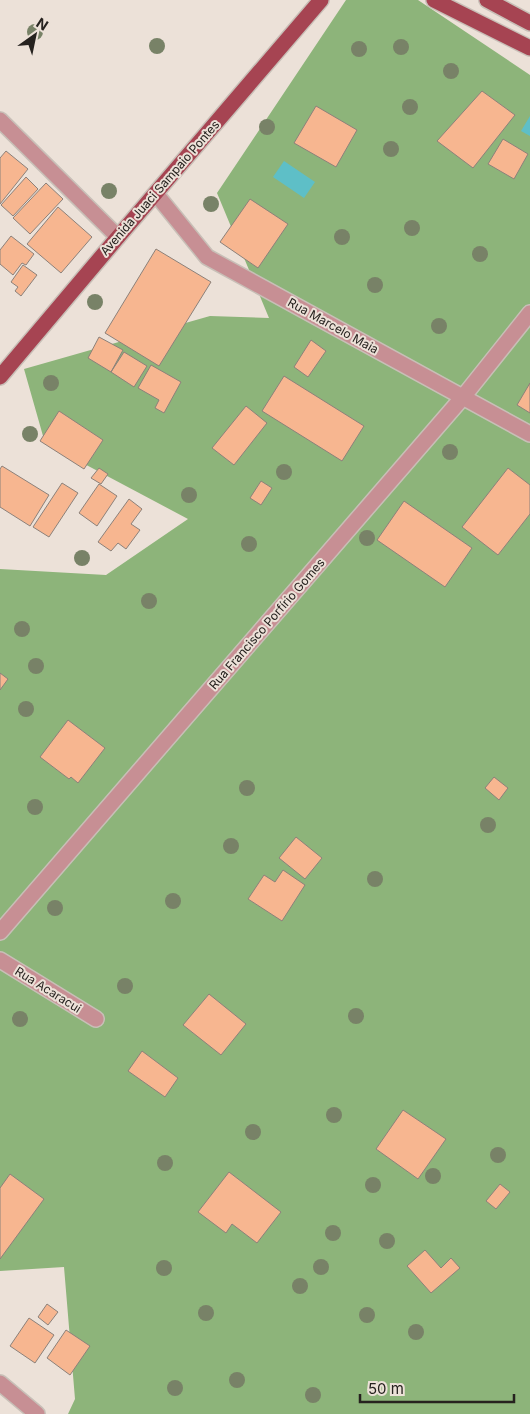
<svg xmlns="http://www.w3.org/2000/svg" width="530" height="1414" font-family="Inter,sans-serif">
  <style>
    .forest { fill: #8db47a }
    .water { fill: #5ebfc7 }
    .building { fill: #f7b690; stroke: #8c817a }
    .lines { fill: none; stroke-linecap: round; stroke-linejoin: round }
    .minor-casing { stroke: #c8bfb7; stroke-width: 18 }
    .major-casing { stroke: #c8bfb7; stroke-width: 18 }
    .minor { stroke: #c78f94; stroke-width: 15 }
    .major { stroke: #a64452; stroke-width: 15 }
    .tree { fill: #788267 }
    .labels { text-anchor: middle; stroke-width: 4; stroke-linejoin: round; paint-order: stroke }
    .street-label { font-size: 12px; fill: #26221f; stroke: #ece1d8 }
  </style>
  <rect width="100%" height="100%" fill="#ece1d8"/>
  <path class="forest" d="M 346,0 L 418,0 L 530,75 L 530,1414 L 68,1414 L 75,1399 L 64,1267 L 0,1271 L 0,569 L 106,575 L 188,519 L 45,443 L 24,369 L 210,316 L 269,318 L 217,193 Z"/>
  <path class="water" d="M 530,116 L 530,136 L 521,131 Z
    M 284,161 L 315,182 L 304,198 L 273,177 Z"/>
  <path class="building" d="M 482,91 L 515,115 L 473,168 L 437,141 Z
    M 316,106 L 357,130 L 336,167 L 294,143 Z
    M 503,139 L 528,154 L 514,179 L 488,164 Z
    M 6,151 L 28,169 L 0,204 L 0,158 Z
    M 26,177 L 38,189 L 13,216 L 1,205 Z
    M 46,183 L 63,199 L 30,234 L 13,218 Z
    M 250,199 L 288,224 L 258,268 L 220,242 Z
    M 58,207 L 92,237 L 61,273 L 27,244 Z
    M 11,236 L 34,254 L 26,265 L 22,263 L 13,275 L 0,264 L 0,250 Z
    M 156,249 L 211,282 L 159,366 L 105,333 Z
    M 23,265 L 37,275 L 21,296 L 15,291 L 18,287 L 11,282 Z
    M 99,337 L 123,350 L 111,372 L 88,358 Z
    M 311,340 L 326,351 L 308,377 L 294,367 Z
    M 124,352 L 147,366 L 134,387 L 111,372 Z
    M 151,365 L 181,382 L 164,413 L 155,408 L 159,400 L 138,388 Z
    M 284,376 L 364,426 L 342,461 L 262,411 Z
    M 530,383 L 530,413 L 517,405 Z
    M 246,406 L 267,423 L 234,465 L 212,448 Z
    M 59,411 L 103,440 L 84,469 L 40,441 Z
    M 2,466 L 49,495 L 30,526 L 0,507 L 0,469 Z
    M 99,468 L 108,474 L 101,484 L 91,478 Z
    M 508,468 L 530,485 L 530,514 L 498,555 L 462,527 Z
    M 261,481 L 272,488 L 261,505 L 250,498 Z
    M 62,483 L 78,493 L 49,537 L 33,527 Z
    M 99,484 L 117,496 L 97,526 L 79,513 Z
    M 129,499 L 142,509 L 131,524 L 140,530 L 126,549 L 118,543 L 111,551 L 98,542 Z
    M 404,501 L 472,548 L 445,587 L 377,540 Z
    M 0,673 L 8,679 L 0,690 Z
    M 68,720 L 105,748 L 78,783 L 71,777 L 69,779 L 40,757 Z
    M 494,777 L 508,788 L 499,800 L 485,788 Z
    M 296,837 L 322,858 L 305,879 L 279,858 Z
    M 283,870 L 305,885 L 282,921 L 248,899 L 264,875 L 275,882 Z
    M 209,994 L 246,1024 L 221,1055 L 183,1025 Z
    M 142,1051 L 178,1078 L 165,1097 L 128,1071 Z
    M 403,1110 L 446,1139 L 418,1179 L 376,1149 Z
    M 229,1172 L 281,1212 L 257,1243 L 232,1224 L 226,1233 L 198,1212 Z
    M 10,1174 L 44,1199 L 0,1259 L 0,1188 Z
    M 500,1184 L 510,1192 L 496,1209 L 486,1201 Z
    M 425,1250 L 441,1268 L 451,1258 L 460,1268 L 431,1293 L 407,1266 Z
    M 47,1304 L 58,1312 L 48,1325 L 38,1317 Z
    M 29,1318 L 54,1335 L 35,1363 L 10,1346 Z
    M 66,1330 L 90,1346 L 70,1375 L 47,1358 Z"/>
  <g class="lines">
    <g class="minor-casing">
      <path id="minor" d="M 0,120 L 118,237
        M 156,194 L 207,257 L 530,434
        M 0,932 L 463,397 L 530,313
        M 0,960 L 96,1019
        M 0,1383 L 37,1414"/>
    </g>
    <g class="major-casing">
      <path id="major" d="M 434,0 L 530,48
        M 487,0 L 530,23
        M 0,377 L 118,237 L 321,0"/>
    </g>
    <use href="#minor" class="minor"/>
    <use href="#major" class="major"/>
  </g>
  <g class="tree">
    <circle cx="35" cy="32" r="8"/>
    <circle cx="157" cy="46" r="8"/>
    <circle cx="401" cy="47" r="8"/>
    <circle cx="359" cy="49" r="8"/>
    <circle cx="451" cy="71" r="8"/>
    <circle cx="410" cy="107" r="8"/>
    <circle cx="267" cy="127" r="8"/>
    <circle cx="391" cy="149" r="8"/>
    <circle cx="109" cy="191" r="8"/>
    <circle cx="211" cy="204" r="8"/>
    <circle cx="412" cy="228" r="8"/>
    <circle cx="342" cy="237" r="8"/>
    <circle cx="480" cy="254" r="8"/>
    <circle cx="375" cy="285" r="8"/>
    <circle cx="95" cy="302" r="8"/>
    <circle cx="439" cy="326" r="8"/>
    <circle cx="51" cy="383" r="8"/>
    <circle cx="30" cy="434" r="8"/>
    <circle cx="450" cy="452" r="8"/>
    <circle cx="284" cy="472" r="8"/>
    <circle cx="189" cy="495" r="8"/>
    <circle cx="367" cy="538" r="8"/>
    <circle cx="249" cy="544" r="8"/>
    <circle cx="82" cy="558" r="8"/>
    <circle cx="149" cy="601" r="8"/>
    <circle cx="22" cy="629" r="8"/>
    <circle cx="36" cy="666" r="8"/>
    <circle cx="26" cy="709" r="8"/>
    <circle cx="247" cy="788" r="8"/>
    <circle cx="35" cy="807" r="8"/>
    <circle cx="488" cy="825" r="8"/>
    <circle cx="231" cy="846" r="8"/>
    <circle cx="375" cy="879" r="8"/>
    <circle cx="173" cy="901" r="8"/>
    <circle cx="55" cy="908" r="8"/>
    <circle cx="125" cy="986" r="8"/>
    <circle cx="356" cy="1016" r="8"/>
    <circle cx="20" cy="1019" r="8"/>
    <circle cx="334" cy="1115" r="8"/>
    <circle cx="253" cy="1132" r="8"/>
    <circle cx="498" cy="1155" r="8"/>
    <circle cx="165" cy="1163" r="8"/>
    <circle cx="433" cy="1176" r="8"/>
    <circle cx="373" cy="1185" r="8"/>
    <circle cx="333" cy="1233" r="8"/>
    <circle cx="387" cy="1241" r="8"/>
    <circle cx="321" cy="1267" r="8"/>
    <circle cx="164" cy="1268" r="8"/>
    <circle cx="300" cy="1286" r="8"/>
    <circle cx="206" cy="1313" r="8"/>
    <circle cx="367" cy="1315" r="8"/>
    <circle cx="416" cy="1332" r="8"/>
    <circle cx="237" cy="1380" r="8"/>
    <circle cx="175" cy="1388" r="8"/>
    <circle cx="313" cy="1395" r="8"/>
  </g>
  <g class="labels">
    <g class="street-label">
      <text transform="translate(160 188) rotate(-49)" y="4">Avenida Juaci Sampaio Pontes</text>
      <text transform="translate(333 326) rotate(29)" y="4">Rua Marcelo Maia</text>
      <text transform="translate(267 624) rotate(-49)" y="4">Rua Francisco Porfírio Gomes</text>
      <text transform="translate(48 990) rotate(32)" y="4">Rua Acaracui</text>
    </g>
  </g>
  <g transform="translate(35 35) rotate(33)" stroke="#ece1d8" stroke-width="4" paint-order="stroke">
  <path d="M0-4L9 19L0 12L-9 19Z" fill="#26221f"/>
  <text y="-8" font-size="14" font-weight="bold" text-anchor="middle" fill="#26221f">N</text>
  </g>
  <path d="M360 1394v8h154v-8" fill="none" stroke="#26221f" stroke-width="2.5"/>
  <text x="368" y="1394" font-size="15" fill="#26221f" stroke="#ece1d8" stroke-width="4" paint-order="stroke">50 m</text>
</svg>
